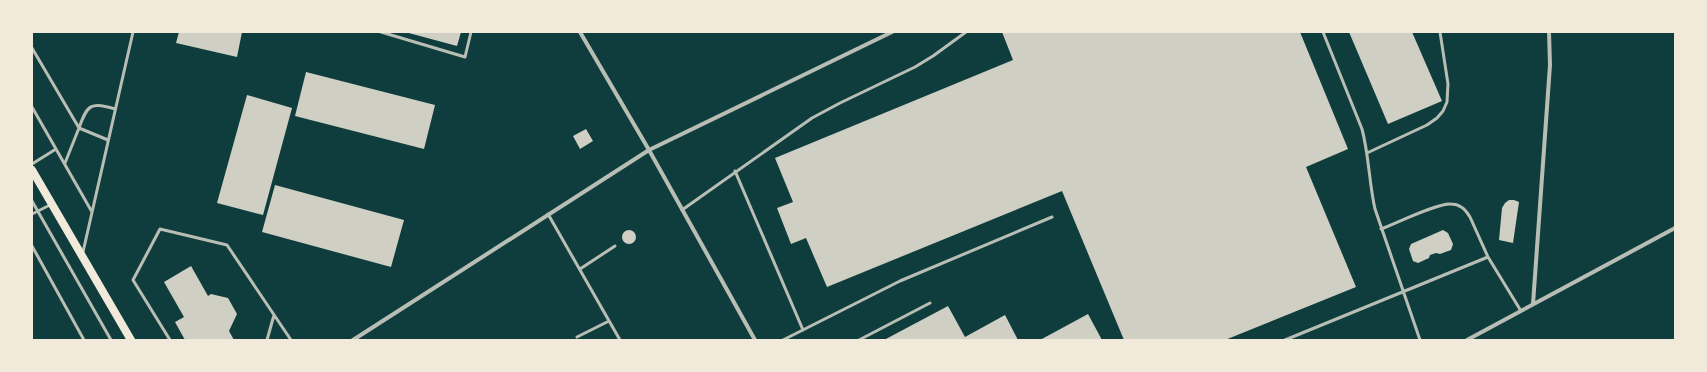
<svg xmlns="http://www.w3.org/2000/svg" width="1707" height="372" font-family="Barlow,sans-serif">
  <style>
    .building { fill: #cfcfc3 }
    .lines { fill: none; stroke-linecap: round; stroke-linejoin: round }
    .service { stroke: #b8beb3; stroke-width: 3 }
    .minor { stroke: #b8beb3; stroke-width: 4 }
    .secondary { stroke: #f1e9da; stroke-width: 8 }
  </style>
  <rect width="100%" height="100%" fill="#0f3d3e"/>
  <path class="building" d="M 179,32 L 242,32 L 237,57 L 176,43 Z
    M 405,32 L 461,32 L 457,46 Z
    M 1002,32 L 1300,32 L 1348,149 L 1306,167 L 1356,287 L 1225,340 L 1124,340 L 1062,191 L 827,287 L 806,238 L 791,244 L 777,208 L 793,202 L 775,158 L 1013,60 Z
    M 1349,32 L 1412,32 L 1442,101 L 1388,124 Z
    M 306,72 L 435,105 L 424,149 L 295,116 Z
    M 247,95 L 292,108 L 263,215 L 217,203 Z
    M 586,129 L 593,141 L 580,149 L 573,136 Z
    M 275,185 L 404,220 L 391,267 L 262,232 Z
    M 1509,200 L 1514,200 L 1519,202 L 1513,243 L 1499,240 L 1502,208 L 1505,203 Z
    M 1443,230 L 1448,233 L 1453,244 L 1451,250 L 1440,254 L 1436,253 L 1430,255 L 1429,258 L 1418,263 L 1413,261 L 1409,249 L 1411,244 Z
    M622 237a7 7 0 1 1 14 0a7 7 0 1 1-14 0Z
    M 191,266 L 208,296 L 211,294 L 228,298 L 237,314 L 229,331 L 234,340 L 185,340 L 175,322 L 184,317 L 164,282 Z
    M 948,306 L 965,337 L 1005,315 L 1018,340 L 884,340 Z
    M 1088,314 L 1102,340 L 1040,340 Z"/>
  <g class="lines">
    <path class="service" d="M 381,32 L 465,57 L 471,32
      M 1323,32 L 1362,129 C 1369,155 1369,183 1375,209 L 1420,340
      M 32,48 L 79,128 L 65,163
      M 32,107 L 92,212
      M 108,140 L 79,128 C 87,105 91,101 115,109
      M 1367,153 L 1427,125 L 1437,118 L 1443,111 L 1447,102 L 1448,84 L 1440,32
      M 32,164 L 56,149
      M 735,171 L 803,330
      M 32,201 L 111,340
      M 682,210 L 812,118 L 840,103 L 915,67 L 933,56 L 966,32
      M 32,214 L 52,204
      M 548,214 L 620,340
      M 32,246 L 84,340
      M 83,252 L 133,32
      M 1488,257 L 1521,311
      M 580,269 L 615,246
      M 577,337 L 609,321
      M 170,340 L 133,280 L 160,229 L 227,245 L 291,340
      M 267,340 L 274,315
      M 783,340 L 900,281 L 1052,217
      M 859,340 L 930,303
      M 1285,340 L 1488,257 L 1470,217 C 1466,210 1460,204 1451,204 C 1437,203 1397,223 1381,229"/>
    <path class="minor" d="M 580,32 L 649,150 L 755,340
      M 1533,304 L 1550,65 L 1549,32
      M 353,340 L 649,150 L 892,32
      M 1467,340 L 1675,228"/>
    <path class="secondary" d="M 32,170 L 131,340"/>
  </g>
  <rect width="1707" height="372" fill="none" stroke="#f1e9da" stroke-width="66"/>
</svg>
